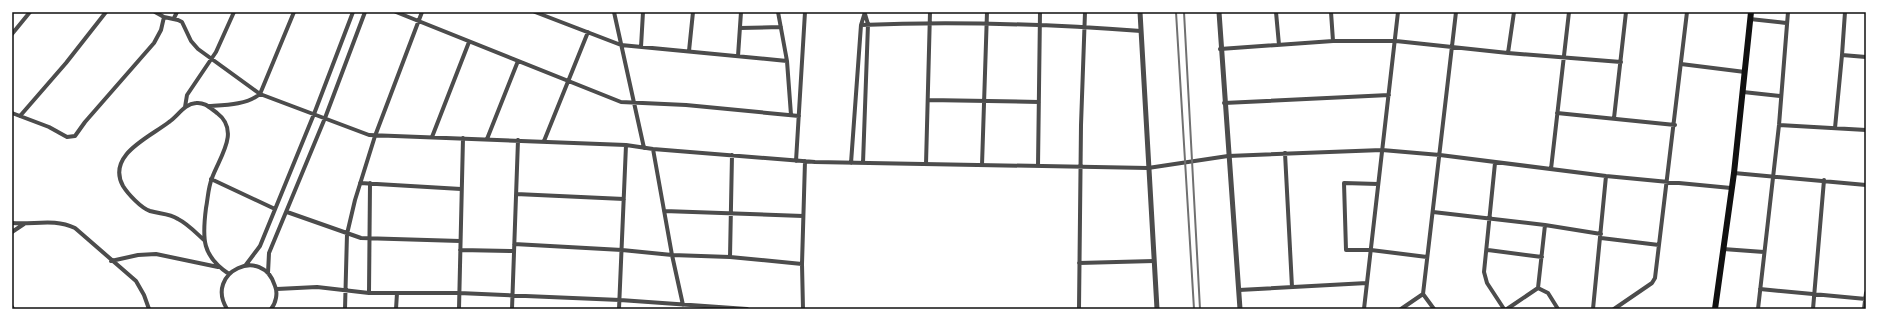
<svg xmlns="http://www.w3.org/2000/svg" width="1878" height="321" font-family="'Titillium Web',sans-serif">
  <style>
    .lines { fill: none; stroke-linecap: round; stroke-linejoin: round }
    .minor { stroke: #4c4c4c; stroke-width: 4 }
    .tertiary { stroke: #4c4c4c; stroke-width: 5 }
    .secondary { stroke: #111; stroke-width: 6 }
    .rail { stroke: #707070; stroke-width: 2 }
    .neatline { fill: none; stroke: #111; stroke-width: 1.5 }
  </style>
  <rect width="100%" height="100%" fill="#fff"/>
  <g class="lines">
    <path class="minor" d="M 155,12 L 164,17 L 178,20 L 182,22 L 191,41 L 198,49 L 260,94 L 369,135 L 626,145 L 653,149 L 815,162 L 1148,168 L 1228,156 L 1382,150 L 1440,155 L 1606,176 L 1731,188
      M 396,12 L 621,102 L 686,105 L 799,116
      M 535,12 L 621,45 L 787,61
      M 614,12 L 644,148
      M 778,12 L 787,61 L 791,115
      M 1276,12 L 1279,45
      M 1331,12 L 1333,41
      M 1845,12 L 1842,55 L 1866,57
      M 174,18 L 177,12
      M 1750,19 L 1786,23
      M 861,25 C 954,21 1047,24 1141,31
      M 740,28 L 781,27
      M 12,34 L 30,12
      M 641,47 L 643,12
      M 1220,49 L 1333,41 L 1396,41 L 1508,53 L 1621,62
      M 689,51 L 693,12
      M 1508,53 L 1514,12
      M 738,56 L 741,12
      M 1681,64 L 1745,72
      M 1743,92 L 1780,96
      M 928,100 L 1039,102
      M 1224,103 L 1389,95
      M 209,106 C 226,105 246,105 260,94 L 294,12
      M 185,107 L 187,95 L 216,52 L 234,12
      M 12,113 L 49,127 L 67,137 L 75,136 L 85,122 L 154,43 L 161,30 L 164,17
      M 1557,113 L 1675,125
      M 20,116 L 66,63 L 106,12
      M 1614,118 L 1626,12
      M 1779,125 L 1866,130
      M 1835,128 L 1842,55
      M 432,137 L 469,42
      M 487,139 L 518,61
      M 544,141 L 588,32
      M 653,149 L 672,255 L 683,305
      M 1285,153 L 1292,287
      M 796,161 L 805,12
      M 851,163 L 861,25 L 865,12
      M 863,163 L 868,24 L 865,14
      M 1495,163 L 1484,272 L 1487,283 L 1504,309
      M 926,164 L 930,12
      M 982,165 L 987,12
      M 1038,166 L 1040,12
      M 1551,169 L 1569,12
      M 1734,173 L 1866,185
      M 211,179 L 275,209
      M 360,183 L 461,189
      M 1378,184 L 1344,183 L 1346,250 L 1371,250 L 1427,257
      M 516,194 L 624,199
      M 664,211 L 803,216
      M 287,212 L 361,238 L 460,241
      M 1433,212 L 1545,225 L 1601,234
      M 12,223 C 34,225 54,218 75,228 L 136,281 L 144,295 L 149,309
      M 12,232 L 24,224
      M 1601,238 L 1659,245
      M 204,240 C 196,233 188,224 178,219 C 169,213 160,214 150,211 C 141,208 128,194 123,186 C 106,155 150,137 169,122 C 178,116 184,104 196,103 C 205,102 210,108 217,113 C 241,131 219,158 212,178 C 208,188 208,198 206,208 C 202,239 202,256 229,274
      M 514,244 L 622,250 L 672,255 L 730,257 L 802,264
      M 1723,249 L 1764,252
      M 460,250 L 514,251
      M 1488,250 L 1542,257
      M 730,257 L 732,155
      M 111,261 L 138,255 L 156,254 L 218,267
      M 1079,263 L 1154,261
      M 245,266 L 260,246 L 314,114 L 353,12
      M 268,273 L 269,253 L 325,118 L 365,12
      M 1538,288 L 1548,293 L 1558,309
      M 277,289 L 317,287 L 369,293 L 459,293 L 620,300 L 747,309
      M 1760,289 L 1866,299
      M 1239,290 L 1367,283
      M 369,293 L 370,183
      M 12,307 L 13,309
      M 227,309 C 204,272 263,245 275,286 C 278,293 276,303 271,309
      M 345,309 L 347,234 L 355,200 L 375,136 L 422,12
      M 396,309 L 397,293
      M 459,309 L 463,138
      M 512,309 L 518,140
      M 619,309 L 626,145
      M 803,309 L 802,264 L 805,161
      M 1079,309 L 1081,125 L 1085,12
      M 1364,309 L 1398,12
      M 1401,309 L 1423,294
      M 1434,309 L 1423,294 L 1456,12
      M 1507,309 L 1538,288 L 1545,225
      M 1593,309 L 1606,176
      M 1614,309 L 1652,283 L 1655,278 L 1687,12
      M 1758,309 L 1779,125 L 1788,12
      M 1813,309 L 1824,180
      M 1864,309 L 1866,293"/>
    <path class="tertiary" d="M 1140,12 L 1157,309
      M 1219,12 L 1240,309"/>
    <path class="secondary" d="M 1715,309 L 1734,173 L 1751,12"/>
    <path class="rail" d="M 1176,12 L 1194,309
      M 1184,12 L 1200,309"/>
  </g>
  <rect width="1878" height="321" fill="none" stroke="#ffffff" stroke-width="26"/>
  <rect x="13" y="13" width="1852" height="295" class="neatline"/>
</svg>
